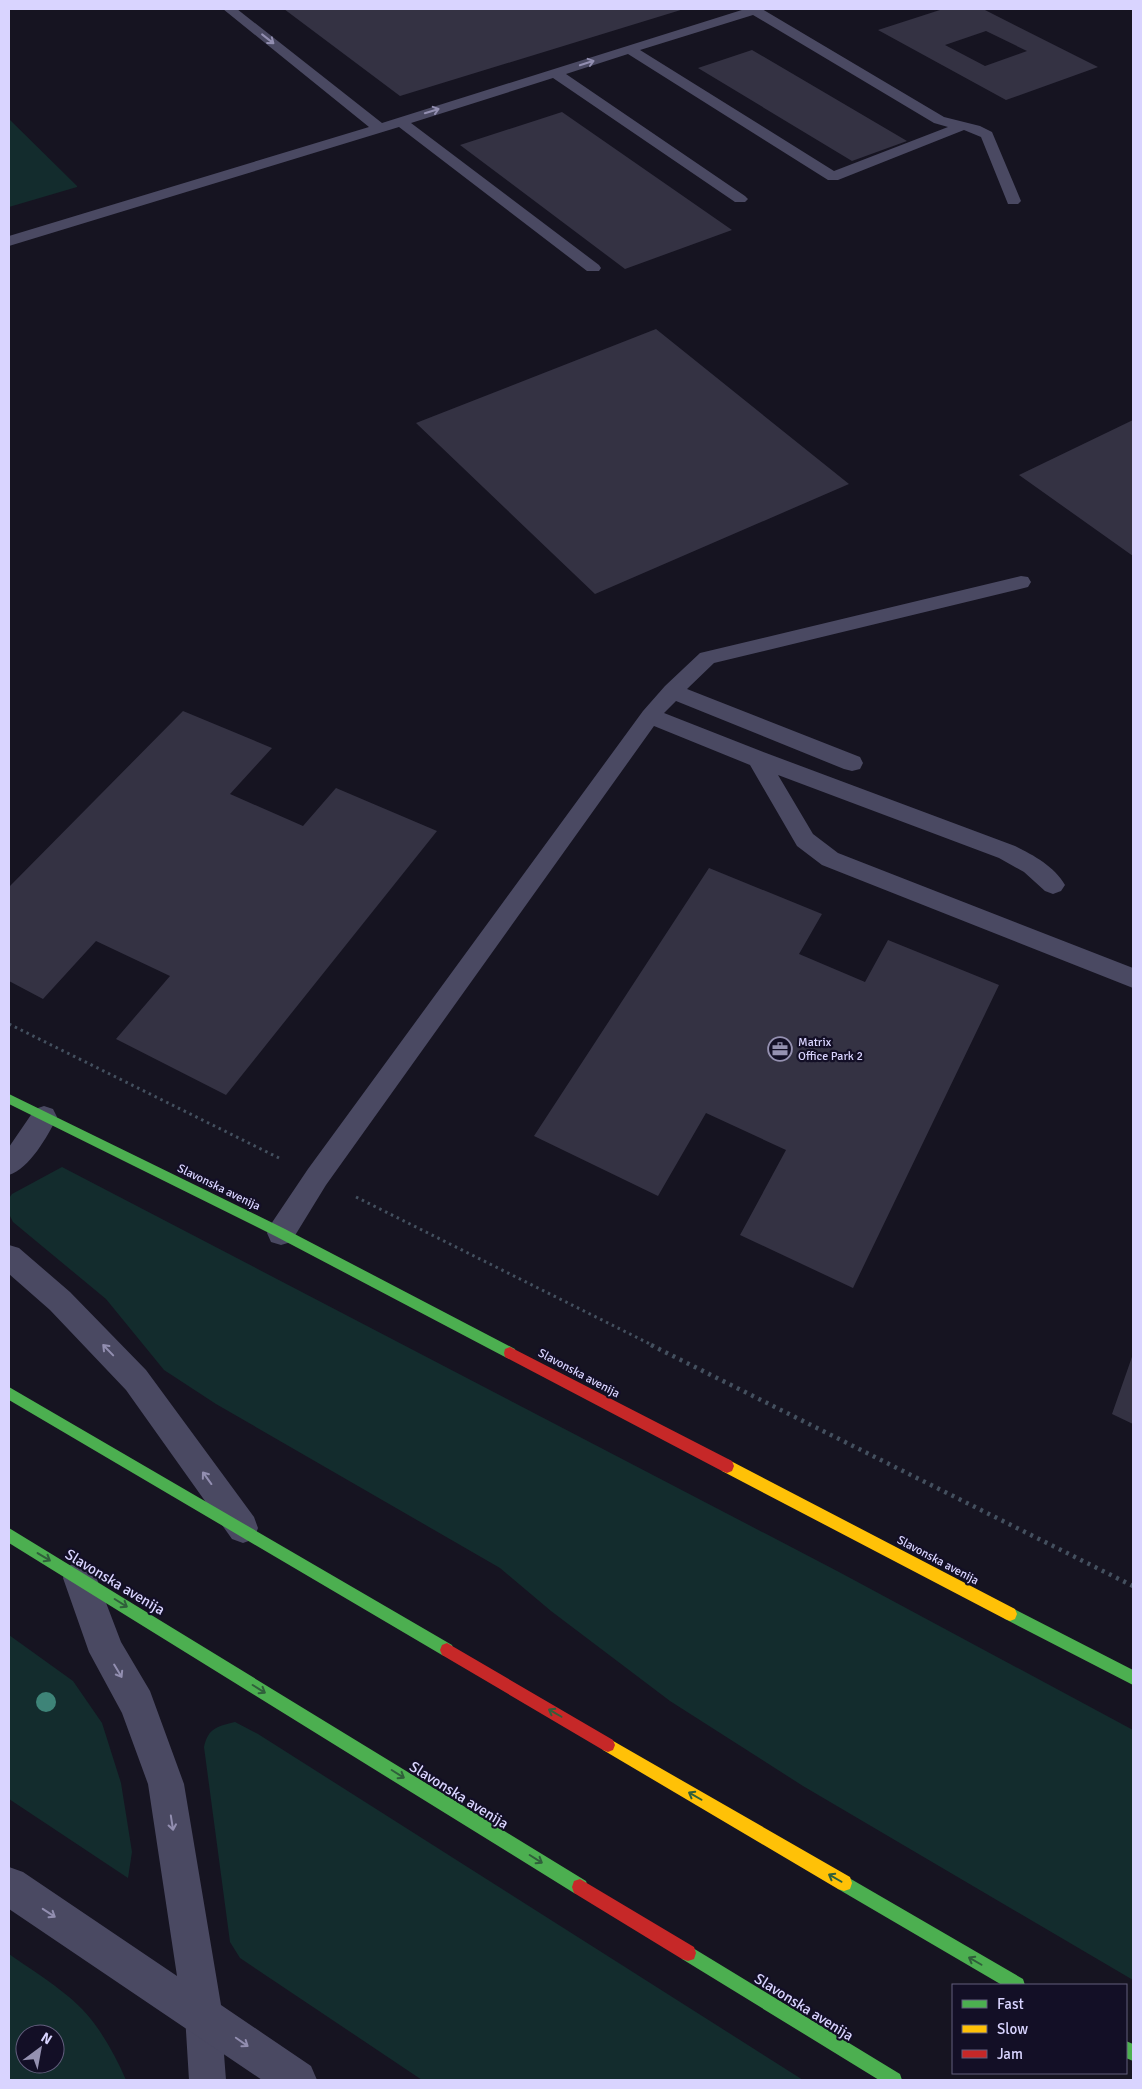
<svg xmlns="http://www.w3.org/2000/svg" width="1142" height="2089" font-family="Signika,sans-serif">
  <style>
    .green { fill: #132c2d; fill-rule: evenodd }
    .building { fill: #343243; fill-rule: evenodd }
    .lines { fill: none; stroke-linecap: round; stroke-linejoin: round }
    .path-far1 { stroke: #44505f; stroke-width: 3; stroke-dasharray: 2.5 4; stroke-linecap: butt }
    .path { stroke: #44505f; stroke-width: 4.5; stroke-dasharray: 3 5; stroke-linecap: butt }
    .lane { fill: #4a4962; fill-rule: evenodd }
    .street { fill: #4a4962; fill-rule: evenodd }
    .fast { fill: #4caf50; fill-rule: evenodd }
    .slow { fill: #ffc107; fill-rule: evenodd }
    .jam { fill: #c62828; fill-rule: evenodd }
    .tree { fill: #3e8478 }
    .oneway { stroke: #928eb0 }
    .oneway2 { stroke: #305f3b }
    .labels { text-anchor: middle; stroke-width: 4.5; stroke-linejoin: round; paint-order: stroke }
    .poi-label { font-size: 12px; fill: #d9d4ff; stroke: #130f26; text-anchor: start }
    .street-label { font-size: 12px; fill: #d9d4ff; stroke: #130f26 }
    .near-street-label { font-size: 15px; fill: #d9d4ff; stroke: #130f26 }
  </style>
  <rect width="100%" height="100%" fill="#161421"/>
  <path class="green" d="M 9,119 L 77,186 L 77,187 L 9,207 Z
    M 62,1167 L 839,1572 L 1133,1730 L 1133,1980 L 803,1786 L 670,1701 L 551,1611 L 500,1568 L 216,1404 L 164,1370 L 106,1299 L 13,1222 L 9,1214 L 9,1198 L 12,1194 Z
    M 9,1635 L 73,1681 L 102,1723 L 121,1783 L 132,1852 L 128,1878 L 9,1799 Z
    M 235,1722 L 258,1734 L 803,2080 L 422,2080 L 240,1958 L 230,1942 L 204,1747 C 208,1728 218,1726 235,1722 Z
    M 9,1954 C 29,1968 50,1981 69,1997 C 95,2018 113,2050 126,2080 L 9,2080 ZM 25,2034 L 55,2034 L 55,2064 L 25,2064 Z"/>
  <path class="building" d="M 284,9 L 684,9 L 400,96 Z
    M 943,9 L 983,9 L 1098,67 L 1006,100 L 878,30 ZM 986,31 L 1027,51 L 985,66 L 945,45 Z
    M 752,50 L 907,141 L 852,161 L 698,68 Z
    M 562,112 L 732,230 L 625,269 L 460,145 Z
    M 656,329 L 849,484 L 595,594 L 416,423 Z
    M 1133,420 L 1133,556 L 1019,475 Z
    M 183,711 L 272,748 L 230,794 L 303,826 L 336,788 L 437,831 L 226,1095 L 116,1039 L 170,976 L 96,941 L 43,999 L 9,981 L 9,887 Z
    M 709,868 L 822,914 L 799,954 L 865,982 L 888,940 L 999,985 L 853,1288 L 740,1235 L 786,1150 L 706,1113 L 658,1196 L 534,1136 Z
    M 1133,1354 L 1133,1424 L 1112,1414 Z"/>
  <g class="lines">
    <path class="path-far1" d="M 9,1024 L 279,1158
      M 356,1197 L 654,1346"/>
    <path class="path" d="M 651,1345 L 1133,1586"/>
    <path class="lane" d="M 223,9 L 237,9 L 382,123 L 745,9 L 762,9 L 944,117 L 980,126 L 992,132 L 1021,201 L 1018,204 L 1008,204 L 981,137 L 964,130 L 838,180 L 828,180 L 628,54 L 566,74 L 745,196 L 748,199 L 745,202 L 735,202 L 553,78 L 411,123 L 599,265 L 601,268 L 599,271 L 587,271 L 399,127 L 9,246 L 9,236 L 369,127 ZM 753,15 L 934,123 L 948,127 L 834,171 L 640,50 Z
      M 1021,576 L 1028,577 L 1031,582 L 1028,587 L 714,663 L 687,689 L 860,757 L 863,763 L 860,769 L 852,771 L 844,769 L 676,701 L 664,713 L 766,753 L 1015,846 C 1033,855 1054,866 1065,885 L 1061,891 L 1053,894 L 1045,891 L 1024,872 L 999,858 L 778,775 L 813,834 L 838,853 L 1133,968 L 1133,988 L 822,865 L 797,846 L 750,765 L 654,726 L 326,1185 L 291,1242 L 281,1245 L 271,1242 L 267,1233 L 271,1224 L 308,1169 L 643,711 L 665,686 L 700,653 Z
      M 44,1106 L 53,1109 L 57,1117 C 48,1136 29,1169 9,1175 L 9,1147 L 35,1109 Z
      M 9,1245 L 19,1248 L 70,1292 L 146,1370 L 254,1517 L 258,1528 L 254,1539 L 243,1543 L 232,1539 L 126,1390 L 50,1310 L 9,1274 Z
      M 203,1997 L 216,2002 L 221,2015 L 226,2080 L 189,2080 L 185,2015 L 190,2002 Z"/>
    <path class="street" d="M 80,1561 L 92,1566 L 121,1642 L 150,1691 L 184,1784 L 221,2005 L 311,2066 L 317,2080 L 262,2080 L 9,1909 L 9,1867 L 23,1872 L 177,1976 L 148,1784 L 122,1713 L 89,1652 L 63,1578 L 68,1566 Z"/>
    <path class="fast" d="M 9,1094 L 285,1229 L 515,1349 L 516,1353 L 515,1357 L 510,1359 L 505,1357 L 277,1237 L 9,1104 Z
      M 9,1387 L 452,1645 L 454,1650 L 452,1655 L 447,1657 L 442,1655 L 9,1400 Z
      M 9,1528 L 586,1881 L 588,1887 L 586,1893 L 580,1895 L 574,1893 L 9,1543 Z
      M 1010,1607 L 1133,1670 L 1133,1685 L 1005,1619 L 1003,1614 L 1005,1609 Z
      M 844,1875 L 1023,1979 L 1025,1985 L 1002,1985 L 838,1889 L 836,1883 L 838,1877 Z
      M 688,1945 L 900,2074 L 902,2080 L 879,2080 L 682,1959 L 680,1953 L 682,1947 Z
      M 1126,2041 L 1133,2044 L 1133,2061 L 1126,2058 Z"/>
    <path class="slow" d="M 727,1459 L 1015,1609 L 1017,1614 L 1015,1619 L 1010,1621 L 1005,1619 L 722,1471 L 720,1466 L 722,1461 Z
      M 608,1738 L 850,1877 L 852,1883 L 850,1889 L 844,1891 L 838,1889 L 603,1750 L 601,1745 L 603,1740 Z"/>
    <path class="jam" d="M 510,1347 L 732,1461 L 734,1466 L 732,1471 L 727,1473 L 722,1471 L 505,1357 L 504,1353 L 505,1349 Z
      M 447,1643 L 613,1740 L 615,1745 L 613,1750 L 608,1752 L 603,1750 L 442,1655 L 440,1650 L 442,1645 Z
      M 580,1879 L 694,1947 L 696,1953 L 694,1959 L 688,1961 L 682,1959 L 574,1893 L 572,1887 L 574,1881 Z"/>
  </g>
  <circle class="tree" cx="46" cy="1702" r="10"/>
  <defs><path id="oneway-shaft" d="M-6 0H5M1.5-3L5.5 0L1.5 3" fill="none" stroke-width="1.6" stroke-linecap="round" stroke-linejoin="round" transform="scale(1.25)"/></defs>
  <g class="oneway">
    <use href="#oneway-shaft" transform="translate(268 39) rotate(38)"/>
    <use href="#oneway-shaft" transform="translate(587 63) rotate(-18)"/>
    <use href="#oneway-shaft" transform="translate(432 111) rotate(-17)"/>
    <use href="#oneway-shaft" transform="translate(108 1350) rotate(-134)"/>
    <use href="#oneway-shaft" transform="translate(207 1478) rotate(-126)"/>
    <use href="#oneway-shaft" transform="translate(118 1671) rotate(59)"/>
    <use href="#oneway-shaft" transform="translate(172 1823) rotate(81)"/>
    <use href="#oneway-shaft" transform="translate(49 1913) rotate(33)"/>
    <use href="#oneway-shaft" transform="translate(242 2042) rotate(35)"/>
  </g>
  <g class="oneway2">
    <use href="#oneway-shaft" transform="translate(44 1557) rotate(31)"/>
    <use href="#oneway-shaft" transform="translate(121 1603) rotate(32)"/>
    <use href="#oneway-shaft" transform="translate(259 1689) rotate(32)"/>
    <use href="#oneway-shaft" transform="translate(555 1713) rotate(-150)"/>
    <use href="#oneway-shaft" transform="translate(398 1774) rotate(32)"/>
    <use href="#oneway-shaft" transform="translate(695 1796) rotate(-150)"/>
    <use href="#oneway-shaft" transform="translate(536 1859) rotate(32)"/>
    <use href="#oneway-shaft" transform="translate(835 1878) rotate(-150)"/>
    <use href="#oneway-shaft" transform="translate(975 1961) rotate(-150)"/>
  </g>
  <defs>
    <g id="office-ring" transform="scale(1.25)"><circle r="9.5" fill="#130f26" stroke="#9591b1" stroke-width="1.5"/><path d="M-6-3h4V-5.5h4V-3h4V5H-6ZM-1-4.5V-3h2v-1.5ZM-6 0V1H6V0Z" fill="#9591b1"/></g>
  </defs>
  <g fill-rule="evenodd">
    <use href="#office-ring" x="780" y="1049"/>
  </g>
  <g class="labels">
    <g class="poi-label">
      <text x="798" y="1046">Matrix<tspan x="798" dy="14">Office Park 2</tspan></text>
    </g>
    <g class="street-label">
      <text transform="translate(219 1187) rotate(26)" y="4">Slavonska avenija</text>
      <text transform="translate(579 1373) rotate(28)" y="4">Slavonska avenija</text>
      <text transform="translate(938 1560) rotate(28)" y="4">Slavonska avenija</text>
    </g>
    <g class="near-street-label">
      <text transform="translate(115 1582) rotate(31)" y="5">Slavonska avenija</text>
      <text transform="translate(459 1795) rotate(32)" y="5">Slavonska avenija</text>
      <text transform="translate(804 2007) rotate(32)" y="5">Slavonska avenija</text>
    </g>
  </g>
  <rect width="1142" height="2089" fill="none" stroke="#d9d4ff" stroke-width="20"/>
  <rect x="952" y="1984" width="175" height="90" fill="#130f26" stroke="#625e7d"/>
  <rect x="962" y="2000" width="25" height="8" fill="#4caf50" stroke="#625e7d"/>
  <text x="997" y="2009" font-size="15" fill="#d9d4ff">Fast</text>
  <rect x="962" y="2025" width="25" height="8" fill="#ffc107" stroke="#625e7d"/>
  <text x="997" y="2034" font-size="15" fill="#d9d4ff">Slow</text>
  <rect x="962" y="2050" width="25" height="8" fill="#c62828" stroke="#625e7d"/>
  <text x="997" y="2059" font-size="15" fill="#d9d4ff">Jam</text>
  <g transform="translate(40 2049) rotate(32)"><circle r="24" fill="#130f26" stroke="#625e7d"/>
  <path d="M0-4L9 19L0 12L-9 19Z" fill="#9591b1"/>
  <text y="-8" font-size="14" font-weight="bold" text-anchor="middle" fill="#d9d4ff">N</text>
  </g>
</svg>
